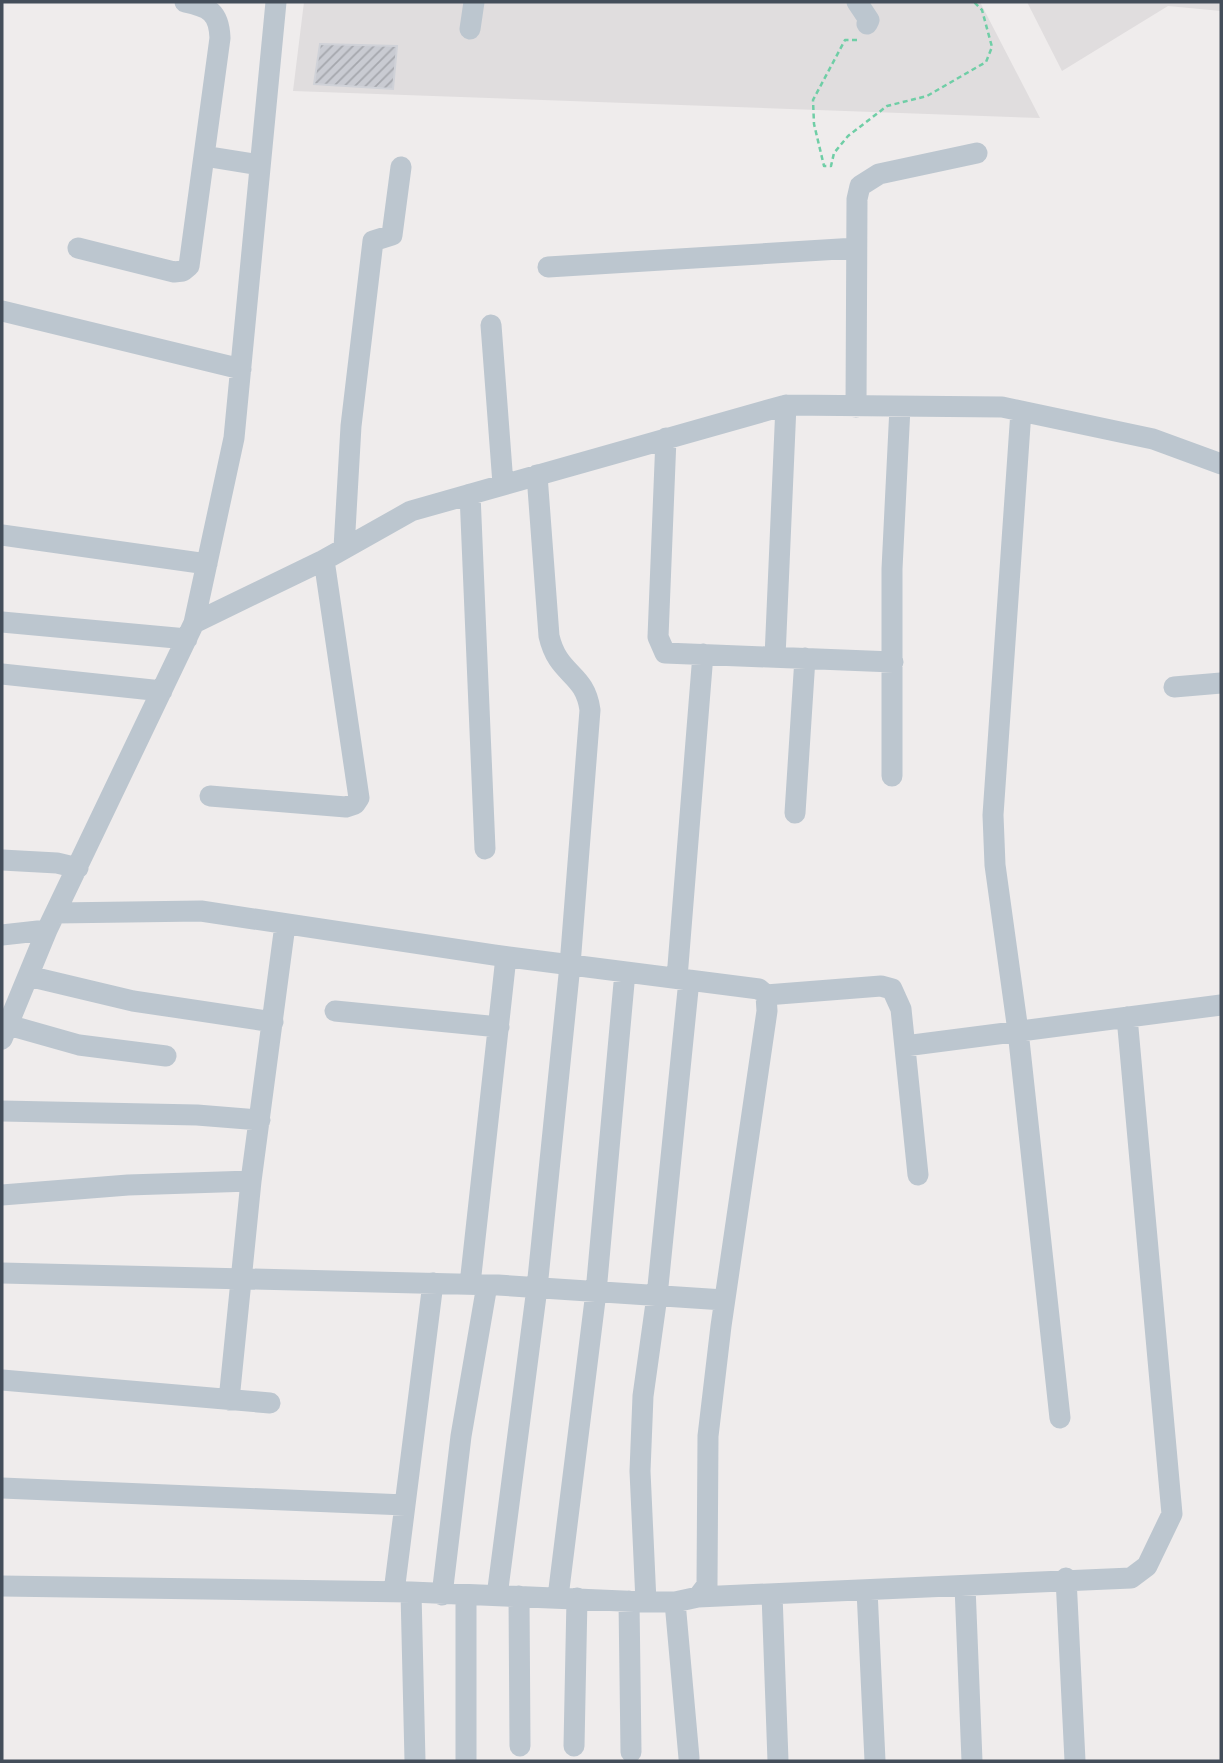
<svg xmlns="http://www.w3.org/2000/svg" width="1223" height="1763" font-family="Inter,sans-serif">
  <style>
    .education { fill: #e0ddde }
    .building { fill: url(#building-hatch); stroke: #d0d2d8; stroke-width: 2 }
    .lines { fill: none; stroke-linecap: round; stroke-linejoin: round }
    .path { stroke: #6fcea6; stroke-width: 2.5; stroke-dasharray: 5 3.5; stroke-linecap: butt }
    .minor { stroke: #bcc6cf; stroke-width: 21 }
  </style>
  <defs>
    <pattern id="building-hatch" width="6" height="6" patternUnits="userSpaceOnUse" patternTransform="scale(1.75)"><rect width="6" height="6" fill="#c9cbd2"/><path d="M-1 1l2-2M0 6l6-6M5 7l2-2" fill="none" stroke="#a5a7ad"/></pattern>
  </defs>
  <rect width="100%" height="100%" fill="#efecec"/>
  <path class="education" d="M 304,2 L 980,2 L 1040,118 L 293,91 Z
    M 1027,2 L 1221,2 L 1221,11 L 1168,6 L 1062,71 Z"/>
  <path class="building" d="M 320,44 L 397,46 L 393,89 L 314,84 Z"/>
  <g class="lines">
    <path class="path" d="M 857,40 L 845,40 L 813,100 L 814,124 L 824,166 L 831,166 L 834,153 L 848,136 L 887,106 L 927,96 L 986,62 L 992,47 L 982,10 L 974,2"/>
    <path class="minor" d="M 857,2 L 869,20 L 867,24
      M 470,29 L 474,2
      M 204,156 L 260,165
      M 78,248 L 174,272 L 183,271 L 189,266 L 220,38 C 219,12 209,7 185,2
      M 548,267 L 856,248
      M 2,311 L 241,369
      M 491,325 L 503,484
      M 856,407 L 857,199 L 860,186 L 879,174 L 977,153
      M 1021,411 L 993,815 L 995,865 L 1018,1031 L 1060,1418
      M 666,438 L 658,637 L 665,653 L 893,662
      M 470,494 L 485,849
      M 2,535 L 207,564
      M 344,548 L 351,426 L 373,241 L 392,235 L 401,167
      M 2,622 L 187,639
      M 194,623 L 324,560 L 411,511 L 786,405 L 1002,407 L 1153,439 L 1221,464
      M 775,657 L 786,405
      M 2,674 L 162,691
      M 1174,687 L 1221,683
      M 892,776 L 892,569 L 900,407
      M 210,796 L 346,807 L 355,804 L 359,798 L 324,560
      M 795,813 L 805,658
      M 2,860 L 57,863 L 78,868
      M 2,935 L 47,930
      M 28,976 L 133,1001 L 273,1022
      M 677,978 L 703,654
      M 766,995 L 881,986 L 892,989 L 901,1009 L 918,1175
      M 335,1011 L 499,1027
      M 8,1025 L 79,1045 L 166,1056
      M 2,1039 L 47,930 L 194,623 L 234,438 L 276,2
      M 905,1046 L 1221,1005
      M 2,1111 L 197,1115 L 260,1120
      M 2,1195 L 128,1185 L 251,1181
      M 2,1273 L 498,1285 L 724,1300
      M 470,1284 L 506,957
      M 2,1380 L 270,1403
      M 229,1400 L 251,1181 L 285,925
      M 2,1488 L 405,1505
      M 1066,1578 L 1075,1761
      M 2,1586 L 411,1592 L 646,1602 L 675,1602 L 698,1597 L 707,1585 L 708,1436 L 721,1326 L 767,1011 L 766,995 L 759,989 L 494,955 L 201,911 L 56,913
      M 965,1586 L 972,1761
      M 867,1590 L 875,1761
      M 394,1592 L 433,1283
      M 411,1592 L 415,1761
      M 772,1594 L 778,1761
      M 442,1595 L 461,1436 L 487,1285
      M 466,1595 L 466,1761
      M 497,1596 L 537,1288 L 570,965 L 590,710 C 585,672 558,676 549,636 L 537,475
      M 519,1596 L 520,1746
      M 558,1597 L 596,1292 L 625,972
      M 698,1597 L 1131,1578 L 1147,1566 L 1172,1514 L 1127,1017
      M 629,1601 L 631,1752
      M 646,1602 L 640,1471 L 643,1396 L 657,1296 L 689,980
      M 675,1602 L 689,1758
      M 574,1746 L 577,1598"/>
  </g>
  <rect width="1223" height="1763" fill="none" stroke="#444e5a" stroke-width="7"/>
</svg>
